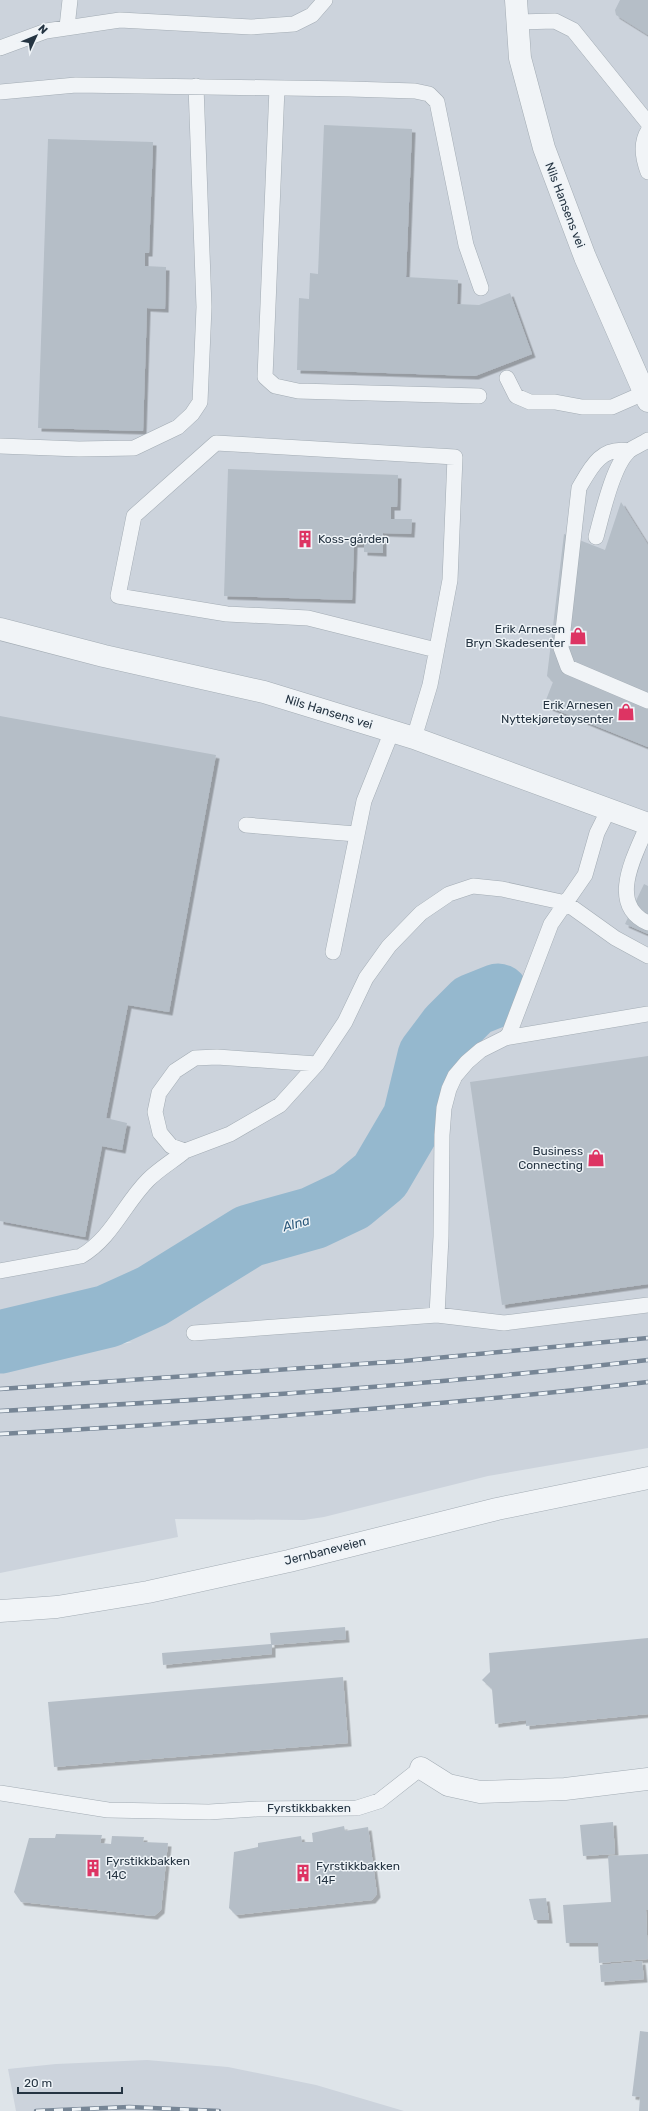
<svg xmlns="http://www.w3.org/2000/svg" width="648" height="2111" font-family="Rubik,sans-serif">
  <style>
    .built { fill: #ccd3dc }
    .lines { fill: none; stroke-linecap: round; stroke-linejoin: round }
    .river { stroke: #95b8ce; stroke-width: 63 }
    .building { fill: #b5bec7; filter: url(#shadow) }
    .service-casing { stroke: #a3acb4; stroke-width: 16 }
    .minor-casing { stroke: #a3acb4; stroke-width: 23 }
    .tertiary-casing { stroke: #a3acb4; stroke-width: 23 }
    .service { stroke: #f1f4f7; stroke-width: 15 }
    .minor { stroke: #f1f4f7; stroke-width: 22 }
    .tertiary { stroke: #f1f4f7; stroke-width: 22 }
    .rail-casing { stroke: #768595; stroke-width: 4.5 }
    .rail { stroke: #eef3f7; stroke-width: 3; stroke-dasharray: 9; stroke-linecap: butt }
    .labels { text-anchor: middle; stroke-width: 3; stroke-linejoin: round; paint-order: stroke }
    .street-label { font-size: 12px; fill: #253442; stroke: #eef3f7 }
    .poi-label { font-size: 12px; fill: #253442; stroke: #eef3f7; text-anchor: start }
    .water-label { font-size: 13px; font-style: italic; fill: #2b597b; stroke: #eef3f7 }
  </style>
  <defs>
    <filter id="shadow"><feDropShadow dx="3.5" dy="3.5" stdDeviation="0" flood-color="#0004"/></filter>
  </defs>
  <rect width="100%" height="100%" fill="#dee4e9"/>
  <path class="built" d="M 0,0 L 648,0 L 648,1448 L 488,1476 L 324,1517 L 304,1520 L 175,1519 L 178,1537 L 0,1573 L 0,1359 L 70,1355 L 132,1342 L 0,1334 Z
    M 147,2060 L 228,2067 L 316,2085 L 404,2111 L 16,2111 L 8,2069 L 56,2064 Z"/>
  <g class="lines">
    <path class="river" d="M 0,1342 L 108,1316 L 152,1296 L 249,1236 L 313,1218 L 351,1200 L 380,1176 L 414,1118 L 429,1056 L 450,1028 L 473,1005 L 498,995"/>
  </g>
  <path class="building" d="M 620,0 L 648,0 L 648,35 L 616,15 L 615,10 Z
    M 324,125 L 412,129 L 406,277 L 458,280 L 457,304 L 479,305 L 510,293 L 532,354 L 475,376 L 297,370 L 299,298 L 309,299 L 310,273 L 318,274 Z
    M 48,139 L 153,142 L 149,253 L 145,253 L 145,266 L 166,267 L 165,309 L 147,308 L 143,431 L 38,428 Z
    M 228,469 L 398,475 L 397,507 L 391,507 L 391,519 L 412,519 L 411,534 L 383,533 L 383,553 L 364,552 L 364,544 L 354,544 L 352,600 L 224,596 Z
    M 621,502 L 648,545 L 648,747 L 544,705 L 553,682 L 547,676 L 564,534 L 605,550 Z
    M 0,716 L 216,755 L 169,1012 L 128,1005 L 106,1118 L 127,1123 L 122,1150 L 102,1146 L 85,1237 L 0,1221 Z
    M 644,884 L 648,886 L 648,934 L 625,924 Z
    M 648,1056 L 648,1284 L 502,1305 L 470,1082 Z
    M 345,1627 L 346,1639 L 272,1645 L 272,1654 L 163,1665 L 162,1653 L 271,1644 L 270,1633 Z
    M 648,1638 L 648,1714 L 526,1726 L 526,1720 L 495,1724 L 492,1689 L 482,1680 L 490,1672 L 489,1653 Z
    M 343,1677 L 348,1743 L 54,1767 L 48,1702 Z
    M 613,1822 L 615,1854 L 583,1856 L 580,1825 Z
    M 344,1826 L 345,1831 L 368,1827 L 377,1894 L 372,1900 L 236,1915 L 229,1908 L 234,1852 L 258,1847 L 258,1843 L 301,1836 L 302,1842 L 313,1842 L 312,1833 Z
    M 56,1834 L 102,1835 L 100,1843 L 111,1844 L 112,1836 L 144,1837 L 143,1842 L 168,1843 L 161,1910 L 154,1916 L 21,1902 L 14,1892 L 29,1838 L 55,1838 Z
    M 648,1854 L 648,1910 L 646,1910 L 648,1959 L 599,1963 L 598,1943 L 566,1943 L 563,1905 L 611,1902 L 608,1856 Z
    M 546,1898 L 549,1920 L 534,1920 L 529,1899 Z
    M 642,1961 L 644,1979 L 601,1982 L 600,1965 Z
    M 640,2031 L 648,2032 L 648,2111 L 639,2111 L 640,2097 L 632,2096 Z"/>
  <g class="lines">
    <g class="service-casing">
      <path id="service" d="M 518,22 L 555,21 L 573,30 L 648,123
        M 67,27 L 70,0
        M 0,48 L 46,31 L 120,20 L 251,27 L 294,24 L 312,15 L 325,0
        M 277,88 L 265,377 L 275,386 L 298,391 L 479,396
        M 0,92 L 76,85 L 350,89 L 415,91 L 429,94 L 437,102 L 466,245 L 481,288
        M 648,131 C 640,144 643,159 648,172
        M 507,378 L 516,396 L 530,402 L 555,402 L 582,407 L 612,407 L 644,393
        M 0,446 L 79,449 L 134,448 L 178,427 L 192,414 L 200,402 L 204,307 L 196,86
        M 629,451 C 601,446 591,467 579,488 L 561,648 L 568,667 L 648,701
        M 596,537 C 602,515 613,465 629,451 C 634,447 642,444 648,440
        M 414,738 L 430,685 L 450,580 L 455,457 L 216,443 L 134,516 L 118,596 L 227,614 L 308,618 L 436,650
        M 648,824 C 636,854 606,904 648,923
        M 246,825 L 356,834
        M 333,952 L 364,801 L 392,731
        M 505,1038 L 509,1034 L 551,924 L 585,875 L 597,833 L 609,809
        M 317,1064 L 217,1057 L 195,1058 L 175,1071 L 159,1093 L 155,1112 L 160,1133 L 171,1146 L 185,1151 L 230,1134 L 280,1105 L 317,1064 L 345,1022 L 366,978 L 389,946 L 421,913 L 449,894 L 473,886 L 502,889 L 566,903 L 615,938 L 648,956
        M 0,1271 L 81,1256 C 112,1238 124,1204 148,1180 C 159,1169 173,1161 185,1151
        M 437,1315 L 441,1237 L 442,1135 L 444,1108 L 449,1089 L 455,1076 L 467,1062 L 481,1050 L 505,1038 L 648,1014
        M 194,1333 L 437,1315 L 504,1323 L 648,1305
        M 0,1793 L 108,1810 L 209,1812 L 257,1809 L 357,1808 L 379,1801 L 421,1768"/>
    </g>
    <g class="minor-casing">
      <path id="minor" d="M 516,0 L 520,58 L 544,148 L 585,257 L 648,401
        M 0,629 L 104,656 L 264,692 L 414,738 L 648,824
        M 421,1768 L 448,1785 L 480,1792 L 565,1789 L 648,1779"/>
    </g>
    <g class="tertiary-casing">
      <path id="tertiary" d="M 0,1611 L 57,1607 L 148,1592 L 289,1561 L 497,1509 L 648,1478"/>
    </g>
    <use href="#service" class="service"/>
    <use href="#minor" class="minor"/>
    <use href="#tertiary" class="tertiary"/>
    <g class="rail-casing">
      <path id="rail" d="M 0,1389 L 404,1361 L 648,1338
        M 0,1411 C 216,1400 433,1385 648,1360
        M 0,1434 C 216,1422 433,1407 648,1382
        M 36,2111 L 129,2107 L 219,2111"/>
    </g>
    <use href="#rail" class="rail"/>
  </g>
  <defs>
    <g id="building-bare" transform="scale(1.38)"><path d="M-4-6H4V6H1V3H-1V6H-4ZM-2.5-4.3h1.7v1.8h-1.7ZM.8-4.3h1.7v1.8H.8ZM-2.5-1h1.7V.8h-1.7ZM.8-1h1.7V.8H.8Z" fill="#dd3463" stroke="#eef3f7" stroke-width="2.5" paint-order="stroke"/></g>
    <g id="shop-bare" transform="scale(1.38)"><path d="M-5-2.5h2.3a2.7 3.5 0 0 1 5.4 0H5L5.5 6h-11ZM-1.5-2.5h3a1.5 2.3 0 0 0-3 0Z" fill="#dd3463" stroke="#eef3f7" stroke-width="2.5" paint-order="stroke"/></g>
  </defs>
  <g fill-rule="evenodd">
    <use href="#building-bare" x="305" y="539"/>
    <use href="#shop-bare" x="578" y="636"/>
    <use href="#shop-bare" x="626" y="712"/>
    <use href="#shop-bare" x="596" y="1158"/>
    <use href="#building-bare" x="93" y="1868"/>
    <use href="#building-bare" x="303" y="1873"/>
  </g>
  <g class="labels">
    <g class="street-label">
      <text transform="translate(565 205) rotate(69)" y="4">Nils Hansens vei</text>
      <text transform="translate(329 712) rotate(17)" y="4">Nils Hansens vei</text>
      <text transform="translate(325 1551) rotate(-14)" y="4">Jernbaneveien</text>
      <text x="309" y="1812">Fyrstikkbakken</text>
    </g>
    <g class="poi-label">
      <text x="318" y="543">Koss-gården</text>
      <text x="565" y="633" text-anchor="end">Erik Arnesen<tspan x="565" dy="14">Bryn Skadesenter</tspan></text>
      <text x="613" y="709" text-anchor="end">Erik Arnesen<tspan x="613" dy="14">Nyttekjøretøysenter</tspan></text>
      <text x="583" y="1155" text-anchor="end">Business<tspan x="583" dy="14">Connecting</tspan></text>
      <text x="106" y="1865">Fyrstikkbakken<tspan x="106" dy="14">14C</tspan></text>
      <text x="316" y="1870">Fyrstikkbakken<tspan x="316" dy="14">14F</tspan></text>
    </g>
    <g class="water-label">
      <text transform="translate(296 1223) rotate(-16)" y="5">Alna</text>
    </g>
  </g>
  <g transform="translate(36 36) rotate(46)" stroke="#eef3f7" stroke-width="3" paint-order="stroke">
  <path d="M0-3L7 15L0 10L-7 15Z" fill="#253442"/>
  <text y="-6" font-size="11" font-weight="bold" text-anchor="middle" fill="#253442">N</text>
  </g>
  <path d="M18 2087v6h104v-6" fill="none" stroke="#253442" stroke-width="2"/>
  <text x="24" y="2087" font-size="12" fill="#253442" stroke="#eef3f7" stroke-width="3" paint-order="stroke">20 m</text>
</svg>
